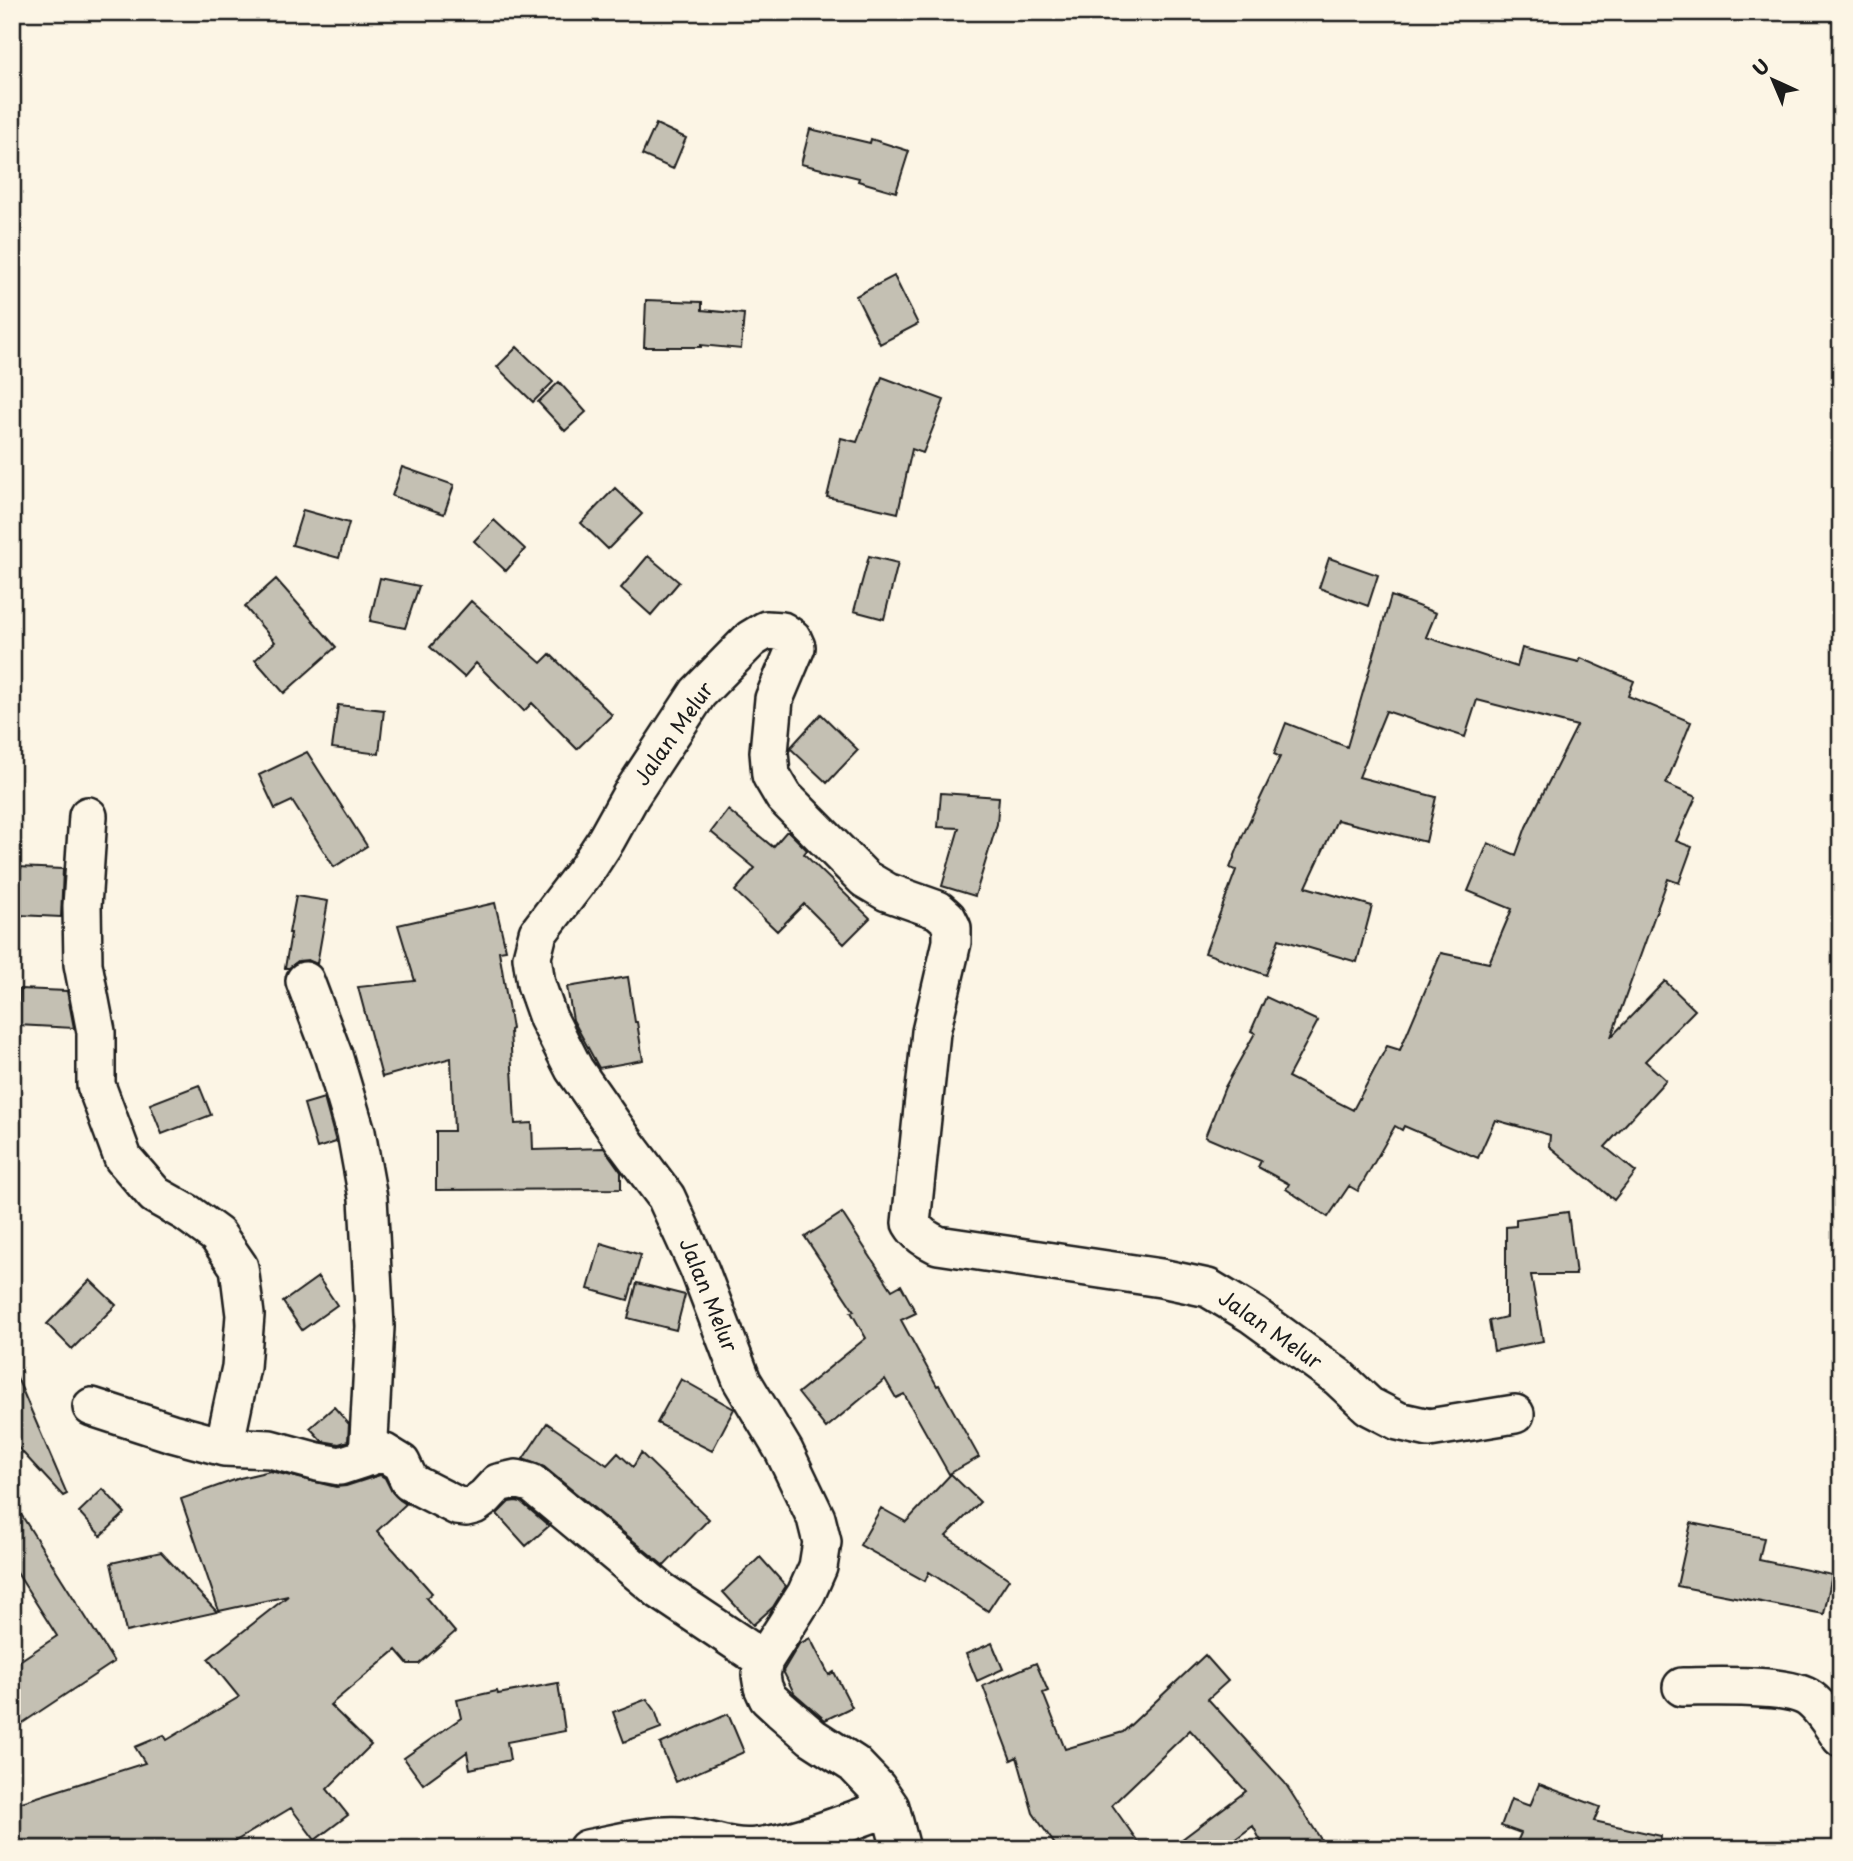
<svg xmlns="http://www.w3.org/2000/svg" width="1853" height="1861" font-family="'Playpen Sans',sans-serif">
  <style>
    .building { fill: #c4c0b3; stroke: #1c1c1c; stroke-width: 2 }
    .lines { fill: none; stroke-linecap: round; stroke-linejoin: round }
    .street-casing { stroke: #1c1c1c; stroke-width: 42 }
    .street { stroke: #fcf5e5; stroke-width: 37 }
    .labels { text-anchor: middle; stroke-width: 7; stroke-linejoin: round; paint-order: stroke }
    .street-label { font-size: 21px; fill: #1c1c1c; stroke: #fcf5e5 }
  </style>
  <rect width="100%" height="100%" fill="#fcf5e5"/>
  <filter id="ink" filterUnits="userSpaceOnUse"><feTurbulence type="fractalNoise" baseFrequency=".0143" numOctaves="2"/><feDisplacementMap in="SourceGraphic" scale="14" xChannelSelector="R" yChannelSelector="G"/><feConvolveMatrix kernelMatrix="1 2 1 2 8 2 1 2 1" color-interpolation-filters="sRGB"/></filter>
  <g filter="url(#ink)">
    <path class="building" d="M 656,124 L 686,138 L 673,169 L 642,155 Z
      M 810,129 L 870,143 L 871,139 L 909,151 L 896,192 L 858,181 L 859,178 L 801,164 Z
      M 894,276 L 918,324 L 880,344 L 856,296 Z
      M 646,300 L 702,302 L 702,310 L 744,314 L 741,349 L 701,345 L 701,347 L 644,347 Z
      M 517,347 L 553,382 L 533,402 L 497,367 Z
      M 882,377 L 944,400 L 923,453 L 912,449 L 898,513 L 827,497 L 841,438 L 857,442 Z
      M 559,382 L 586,412 L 565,431 L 538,402 Z
      M 402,467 L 454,485 L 444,514 L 392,496 Z
      M 615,488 L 642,514 L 608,549 L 581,523 Z
      M 303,510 L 349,523 L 339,558 L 292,545 Z
      M 494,520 L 525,549 L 506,571 L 474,541 Z
      M 648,556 L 679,582 L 651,615 L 621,588 Z
      M 869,556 L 898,563 L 884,619 L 854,611 Z
      M 1329,558 L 1378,575 L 1368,606 L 1319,588 Z
      M 380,578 L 419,586 L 405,628 L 370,621 Z
      M 276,579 L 336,647 L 284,693 L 255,660 L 275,642 L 245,607 Z
      M 1391,596 L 1436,613 L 1426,637 L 1517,667 L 1522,648 L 1579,662 L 1581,658 L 1634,681 L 1628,696 L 1691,722 L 1666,784 L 1696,797 L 1676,841 L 1692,847 L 1679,883 L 1668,879 L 1611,1037 L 1665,981 L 1695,1010 L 1645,1061 L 1666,1080 L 1605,1147 L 1636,1172 L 1614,1200 L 1549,1146 L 1550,1135 L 1495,1120 L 1478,1158 L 1404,1126 L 1402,1130 L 1395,1126 L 1358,1191 L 1349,1186 L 1328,1217 L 1286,1189 L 1289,1184 L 1258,1167 L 1261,1161 L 1205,1137 L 1225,1087 L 1255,1033 L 1251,1031 L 1266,997 L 1318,1021 L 1288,1077 L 1353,1110 L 1387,1046 L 1400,1050 L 1441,953 L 1489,963 L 1512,909 L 1468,891 L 1488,843 L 1516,855 L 1526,827 L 1577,726 L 1477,700 L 1465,737 L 1386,711 L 1359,777 L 1436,797 L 1426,842 L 1337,820 L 1306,887 L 1372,906 L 1357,962 L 1279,939 L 1266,975 L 1205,953 L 1236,870 L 1230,868 L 1243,835 L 1280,757 L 1274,754 L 1286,723 L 1347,747 Z
      M 471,601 L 541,663 L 550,654 L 612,715 L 577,749 L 532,703 L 524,711 L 476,663 L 464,677 L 430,647 Z
      M 338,705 L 384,710 L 379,754 L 332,748 Z
      M 821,714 L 858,750 L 827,783 L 790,748 Z
      M 307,752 L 367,846 L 334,867 L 292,801 L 275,809 L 259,775 Z
      M 941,793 L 999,797 L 997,824 L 975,896 L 942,886 L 959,828 L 938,827 Z
      M 728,810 L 773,847 L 786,832 L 789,832 L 807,850 L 804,854 L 870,918 L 844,944 L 804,904 L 777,931 L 735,891 L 755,868 L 711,832 Z
      M 17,867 L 63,869 L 61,917 L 18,915 L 19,900 L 15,900 Z
      M 296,896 L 328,901 L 317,964 L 308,960 L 298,961 L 289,968 L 285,968 L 291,933 L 289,933 Z
      M 495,903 L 506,950 L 499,951 L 512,1029 L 510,1030 L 515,1124 L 532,1123 L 533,1150 L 604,1148 L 621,1172 L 621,1189 L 436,1190 L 436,1131 L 454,1131 L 451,1058 L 382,1077 L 358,987 L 415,981 L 398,925 Z
      M 628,977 L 635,1022 L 637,1022 L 643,1060 L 599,1068 L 573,1020 L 567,987 Z
      M 20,989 L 67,991 L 74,1028 L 17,1025 Z
      M 199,1085 L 211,1115 L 162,1134 L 150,1104 Z
      M 324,1098 L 336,1142 L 317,1148 L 304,1104 Z
      M 1568,1212 L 1576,1275 L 1531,1275 L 1543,1341 L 1494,1351 L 1489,1321 L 1506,1317 L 1506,1227 L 1516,1226 L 1516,1219 Z
      M 842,1213 L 892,1290 L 901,1285 L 916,1313 L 901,1320 L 937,1386 L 939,1385 L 979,1457 L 949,1474 L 904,1394 L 896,1398 L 885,1379 L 826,1428 L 798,1393 L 866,1338 L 851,1312 L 854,1311 L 805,1237 Z
      M 601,1243 L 641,1255 L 628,1300 L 588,1289 Z
      M 318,1277 L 337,1305 L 302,1330 L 283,1302 Z
      M 90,1280 L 116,1305 L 72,1349 L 47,1324 Z
      M 637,1283 L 685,1295 L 676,1330 L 628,1318 Z
      M 12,1366 L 67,1494 L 63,1496 L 12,1441 Z
      M 681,1379 L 734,1409 L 712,1451 L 657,1423 Z
      M 334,1407 L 349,1424 L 348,1441 L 339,1444 L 322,1441 L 310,1428 Z
      M 547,1423 L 607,1465 L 618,1453 L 633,1467 L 641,1453 L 709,1519 L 664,1566 L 544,1467 L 523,1459 Z
      M 270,1471 L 336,1487 L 346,1486 L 380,1475 L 385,1478 L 392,1492 L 400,1500 L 406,1504 L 377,1531 L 432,1593 L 426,1598 L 455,1632 L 419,1664 L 408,1664 L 396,1650 L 330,1705 L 371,1745 L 327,1789 L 348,1815 L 315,1840 L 291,1808 L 222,1849 L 12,1849 L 12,1805 L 145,1763 L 135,1747 L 164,1735 L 167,1740 L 239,1697 L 208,1659 L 288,1596 L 219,1611 L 181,1499 L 240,1478 Z
      M 951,1474 L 980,1502 L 946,1536 L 1009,1579 L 988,1611 L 929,1572 L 925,1581 L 860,1545 L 881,1508 L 906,1522 Z
      M 103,1489 L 125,1513 L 101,1536 L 79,1512 Z
      M 12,1500 L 114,1662 L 12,1730 L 12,1666 L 57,1636 L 12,1565 Z
      M 516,1501 L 521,1502 L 549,1526 L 526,1546 L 497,1514 L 509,1502 Z
      M 1691,1523 L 1764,1538 L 1759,1560 L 1832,1575 L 1824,1614 L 1677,1586 Z
      M 161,1552 L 217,1612 L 126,1632 L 111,1563 Z
      M 760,1557 L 786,1586 L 773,1607 L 753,1625 L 723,1592 Z
      M 810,1638 L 829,1675 L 834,1672 L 852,1707 L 825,1720 L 794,1693 L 783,1671 L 799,1644 Z
      M 992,1643 L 1003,1669 L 977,1681 L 966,1654 Z
      M 1205,1655 L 1228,1681 L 1208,1699 L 1285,1783 L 1327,1849 L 1265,1849 L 1253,1826 L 1222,1849 L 1169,1849 L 1246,1791 L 1190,1730 L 1112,1805 L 1143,1849 L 1058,1849 L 1033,1813 L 1017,1757 L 1011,1760 L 983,1686 L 1036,1663 L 1048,1691 L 1043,1693 L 1065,1749 L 1123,1732 Z
      M 558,1683 L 565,1731 L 507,1742 L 510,1760 L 470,1769 L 467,1752 L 423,1784 L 404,1758 L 461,1718 L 457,1700 L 497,1691 L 498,1694 Z
      M 647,1699 L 655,1710 L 661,1728 L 624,1742 L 613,1712 Z
      M 728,1714 L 744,1752 L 676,1782 L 660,1744 Z
      M 1539,1784 L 1600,1807 L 1594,1821 L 1661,1836 L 1660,1849 L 1534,1849 L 1517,1842 L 1521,1833 L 1501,1826 L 1511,1799 L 1530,1806 Z"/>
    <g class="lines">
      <g class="street-casing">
        <path id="street" d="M 88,816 L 82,906 L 83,964 L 96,1032 L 96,1085 L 123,1158 L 155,1195 L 187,1213 L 217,1235 L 239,1267 L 245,1315 L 241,1367 L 224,1447
          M 305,981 L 333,1055 L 356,1132 L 368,1198 L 375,1327 L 368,1457
          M 92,1407 L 172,1433 L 224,1447 L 270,1449 L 318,1462 L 340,1466 L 383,1452 L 401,1463 L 410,1482 L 457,1506 L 466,1507 L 474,1505 L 485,1497 L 498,1483 L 516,1479 L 531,1483 L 661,1591 L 764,1660
          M 1682,1687 C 1712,1687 1788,1683 1810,1699 C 1823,1709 1832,1725 1841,1738
          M 587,1849 C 618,1843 651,1834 682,1836 C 707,1839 731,1850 756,1847 C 802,1842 847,1822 890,1807
          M 901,1849 L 890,1807 L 877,1788 L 854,1764 L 812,1737 L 781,1710 L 768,1698 L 763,1687 L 761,1675 L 764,1660 L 806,1594 L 818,1567 L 822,1542 L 816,1518 L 784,1451 L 742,1381 L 700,1271 L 666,1197 L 627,1145 L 574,1069 L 548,1018 L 536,984 L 532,957 L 538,933 L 587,869 L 606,840 L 631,795 L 698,693 L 751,639 L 766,630 L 782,631 L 792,638 L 796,647 L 774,699 L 769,752 L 771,775 L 784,797 L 865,879 L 887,892 L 938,910 L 947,918 L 952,928 L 952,942 L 931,1032 L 911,1223 C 918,1235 926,1239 938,1245 L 1161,1278 L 1208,1288 L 1253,1315 L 1338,1377 L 1369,1406 L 1398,1421 L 1429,1428 L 1515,1414"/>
      </g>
      <use href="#street" class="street"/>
    </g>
  </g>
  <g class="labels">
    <g class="street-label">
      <text transform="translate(674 734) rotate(-55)" y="7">Jalan Melur</text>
      <text transform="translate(708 1295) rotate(68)" y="7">Jalan Melur</text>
      <text transform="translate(1270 1330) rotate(35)" y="7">Jalan Melur</text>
    </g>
  </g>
  <rect width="1853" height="1861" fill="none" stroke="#fcf5e5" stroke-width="42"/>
  <rect x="21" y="21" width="1811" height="1819" fill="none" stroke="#1c1c1c" stroke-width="2.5" filter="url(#ink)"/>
  <g transform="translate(1773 80) rotate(316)" stroke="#fcf5e5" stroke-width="5" paint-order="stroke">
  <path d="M0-5L12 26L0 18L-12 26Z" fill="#1c1c1c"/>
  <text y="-10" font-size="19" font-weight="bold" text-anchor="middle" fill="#1c1c1c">U</text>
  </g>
</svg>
